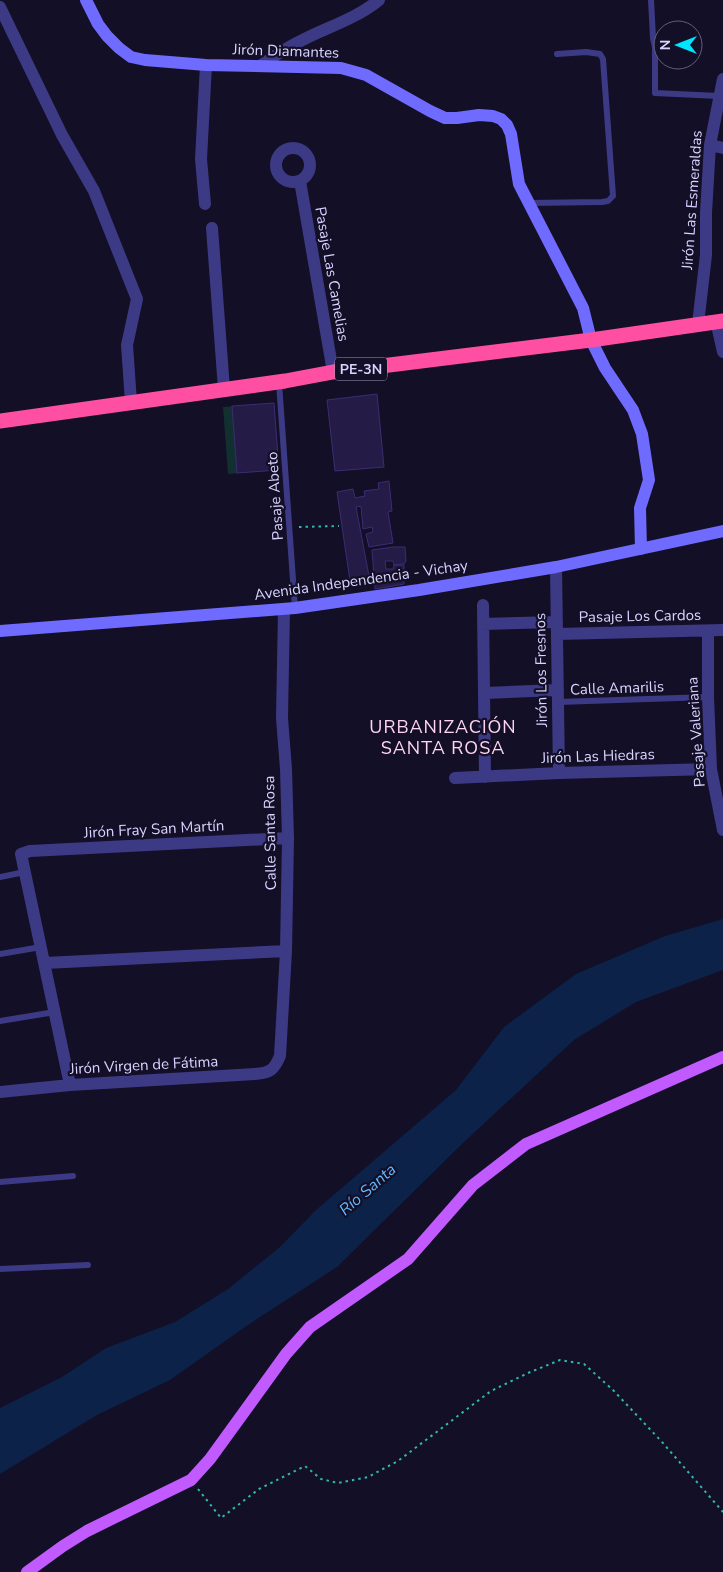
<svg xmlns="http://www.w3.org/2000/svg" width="723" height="1572" font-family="'Nunito Sans',sans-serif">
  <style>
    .green { fill: #12302f }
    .water { fill: #0c2248 }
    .building { fill: #241b47; stroke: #3b2d73 }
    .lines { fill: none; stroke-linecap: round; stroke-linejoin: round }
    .path { stroke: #2fb8b0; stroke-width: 2; stroke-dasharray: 2.5 4; stroke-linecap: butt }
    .lane { stroke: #3d3a85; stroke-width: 6 }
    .street { stroke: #3d3a85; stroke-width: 12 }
    .secondary { stroke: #6f6bff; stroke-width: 12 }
    .primary { stroke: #c25bff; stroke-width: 12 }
    .highway { stroke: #ff4fa3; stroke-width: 15 }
    .labels { text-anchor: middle; stroke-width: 4.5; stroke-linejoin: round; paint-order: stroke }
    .shield { fill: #130f26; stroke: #9e99be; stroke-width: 1 }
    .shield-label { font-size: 14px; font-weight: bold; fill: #d9d4ff }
    .street-label { font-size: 15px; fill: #d9d4ff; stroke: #130f26 }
    .water-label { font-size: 16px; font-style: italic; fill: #62b6ff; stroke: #130f26 }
    .quarter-label { font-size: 18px; letter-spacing: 1px; fill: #ffd6f0; stroke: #130f26 }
  </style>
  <rect width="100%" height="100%" fill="#130f26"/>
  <path class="green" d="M 274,403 L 279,470 L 228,474 L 223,407 Z"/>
  <path class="water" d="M 723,919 L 723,970 L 636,1002 L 574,1040 L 464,1142 L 337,1267 L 248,1325 L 170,1380 L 97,1415 L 0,1474 L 0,1408 L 62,1377 L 106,1348 L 175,1322 L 228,1289 L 280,1247 L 316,1210 L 456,1090 L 504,1027 L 576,974 L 665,936 Z"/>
  <path class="building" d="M 377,394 L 384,467 L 335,471 L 327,400 Z
    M 274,403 L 279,470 L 237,473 L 232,406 Z
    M 389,481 L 392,511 L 388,512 L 393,543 L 369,547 L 366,534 L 373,532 L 372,527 L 363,529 L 361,506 L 356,507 L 369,576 L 350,581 L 337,492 L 353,489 L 355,498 L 365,496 L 364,491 L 379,489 L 378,483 Z
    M 393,547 L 405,547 L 406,561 L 404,564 L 394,565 L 393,561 L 385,561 L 386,569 L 393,569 L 394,565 L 404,565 L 404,584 L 375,589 L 372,550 Z"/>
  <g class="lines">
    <path class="path" d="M 299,527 L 339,526
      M 198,1489 L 221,1518 L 259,1489 L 305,1466 L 321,1479 L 338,1483 L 368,1477 L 398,1461 L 491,1391 L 528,1373 L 560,1360 L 584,1364 L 613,1390 L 662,1442 L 723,1512"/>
    <path class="lane" d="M 651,0 L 653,38 L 655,47 L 655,93 L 719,96
      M 529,203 L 602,202 L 608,201 L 613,196 L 603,59 L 600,54 L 586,52 L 557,54
      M 279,383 L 295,608
      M 558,702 L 708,697
      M 0,877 L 25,872
      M 0,954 L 41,947
      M 0,1021 L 55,1012
      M 0,1182 L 73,1176
      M 0,1269 L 88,1265"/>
    <path class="street" d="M 0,7 L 62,135 L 94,191 L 137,299 L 127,345 L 131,402
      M 260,66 C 268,61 275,55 283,51 C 313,31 351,23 379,0
      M 710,145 L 723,148
      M276 165a17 17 0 1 1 34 0a17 17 0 1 1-34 0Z
      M 300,181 L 333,372
      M 205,204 L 201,159 L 206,65
      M 212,228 L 224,389
      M 716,321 L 723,352
      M 698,324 L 706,255 L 706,213 L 710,145 L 723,79
      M 556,567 L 559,773
      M 483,605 L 485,777
      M 483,624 L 557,622
      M 708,631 L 708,697 L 711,769 L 723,830
      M 557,634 L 723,630
      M 485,693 L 557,690
      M 455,778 L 559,773 L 711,769
      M 45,963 L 286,951
      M 70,1085 L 21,854 L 30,851 L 288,838
      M 0,1092 L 70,1085 L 255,1074 C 270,1073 274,1070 280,1056 L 286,951 L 288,838 L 286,769 L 282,718 L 284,610"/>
    <path class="secondary" d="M 86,0 L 98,24 L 107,36 L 119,48 L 131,57 L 145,60 L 206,65 L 341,68 L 366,75 L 430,111 L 445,118 L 457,118 L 479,115 L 493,116 L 501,119 L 507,125 L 511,134 L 519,184 L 583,308 L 591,340 L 605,368 L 633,410 L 642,434 L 649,480 L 640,508 L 641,549
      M 0,631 L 295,608 L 419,590 L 556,567 L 723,531"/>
    <path class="primary" d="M 27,1572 L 63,1546 L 87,1531 L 191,1480 L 210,1459 L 286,1354 L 310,1327 L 408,1259 L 473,1185 L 526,1144 L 723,1057"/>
    <path class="highway" d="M 0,421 L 285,381 L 333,372 L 591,340 L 723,321"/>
  </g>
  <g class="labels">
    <rect class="shield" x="335" y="357.5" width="52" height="23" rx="4"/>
    <g class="shield-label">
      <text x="361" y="374">PE-3N</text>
    </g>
    <g class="street-label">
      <text transform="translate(286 51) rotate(2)" y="5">Jirón Diamantes</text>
      <text transform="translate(692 200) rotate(-86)" y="5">Jirón Las Esmeraldas</text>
      <text transform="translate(332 274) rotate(80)" y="5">Pasaje Las Camelias</text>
      <text transform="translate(275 496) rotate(-94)" y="5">Pasaje Abeto</text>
      <text transform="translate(361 580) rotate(-8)" y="5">Avenida Independencia - Vichay</text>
      <text transform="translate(640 616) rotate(-1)" y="5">Pasaje Los Cardos</text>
      <text transform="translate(541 670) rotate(-91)" y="5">Jirón Los Fresnos</text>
      <text transform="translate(617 688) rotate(-2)" y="5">Calle Amarilis</text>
      <text transform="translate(696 732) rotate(-94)" y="5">Pasaje Valeriana</text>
      <text transform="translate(598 756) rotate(-2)" y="5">Jirón Las Hiedras</text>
      <text transform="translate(154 829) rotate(-3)" y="5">Jirón Fray San Martín</text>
      <text transform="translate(270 833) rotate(-91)" y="5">Calle Santa Rosa</text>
      <text transform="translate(144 1065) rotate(-3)" y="5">Jirón Virgen de Fátima</text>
    </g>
    <g class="water-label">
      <text transform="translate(367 1189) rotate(-41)" y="6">Río Santa</text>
    </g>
    <g class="quarter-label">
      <text x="443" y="733">URBANIZACIÓN<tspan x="443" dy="21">SANTA ROSA</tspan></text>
    </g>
  </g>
  <g transform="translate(678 45) rotate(270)"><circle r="24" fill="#130f26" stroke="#625e7d"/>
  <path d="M0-4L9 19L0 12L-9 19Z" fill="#00e5ff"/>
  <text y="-8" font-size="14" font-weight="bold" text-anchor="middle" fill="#d9d4ff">N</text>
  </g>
</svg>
